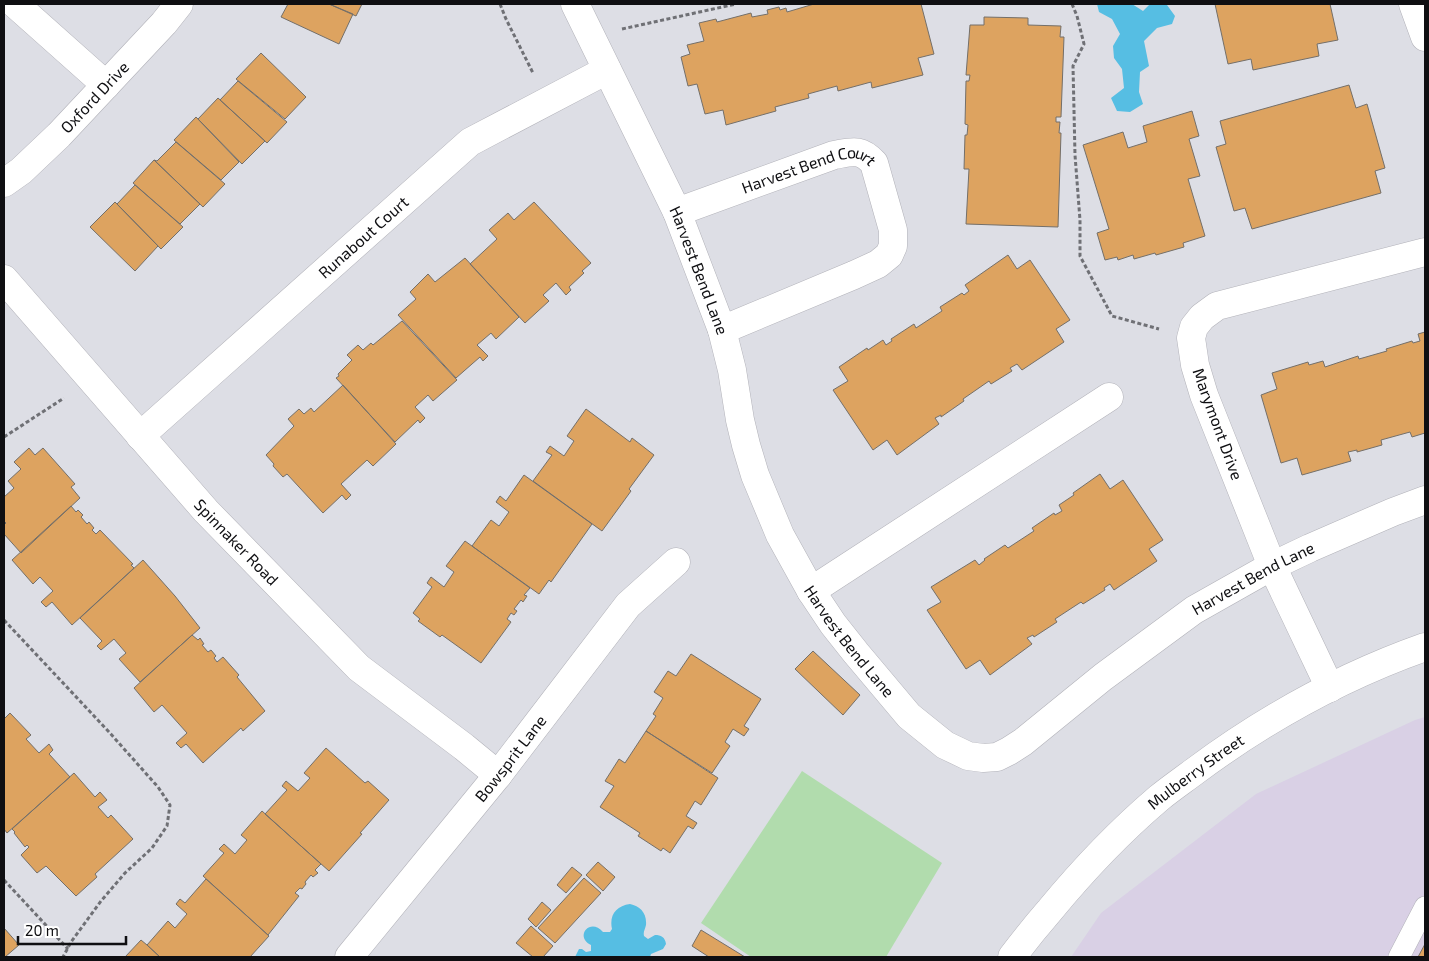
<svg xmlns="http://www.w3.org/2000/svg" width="1429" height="961" font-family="'Exo 2',sans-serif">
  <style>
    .commercial { fill: #d9d0e5 }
    .green { fill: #b1dcad }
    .water { fill: #56bee3 }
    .building { fill: #dda360; stroke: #746f69 }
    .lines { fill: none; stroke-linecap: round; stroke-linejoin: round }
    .lane-casing { stroke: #b2b2b9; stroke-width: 22 }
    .street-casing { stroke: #b2b2b9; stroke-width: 29 }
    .secondary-casing { stroke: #b2b2b9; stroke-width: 29 }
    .path { stroke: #6f7075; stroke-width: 3; stroke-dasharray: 4 2.5; stroke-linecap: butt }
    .lane { stroke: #fff; stroke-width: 21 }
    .street { stroke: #fff; stroke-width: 28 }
    .secondary { stroke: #fff; stroke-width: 28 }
    .labels { text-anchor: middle; stroke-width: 5; stroke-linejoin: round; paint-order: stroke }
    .street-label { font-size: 16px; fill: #0f0f12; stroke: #fff }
  </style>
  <rect width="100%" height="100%" fill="#dddee5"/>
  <path class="commercial" d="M 1425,717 L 1425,957 L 1071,957 L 1101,913 L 1256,794 L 1415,720 Z"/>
  <path class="green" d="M 802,771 L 942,863 L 886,957 L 751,957 L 701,923 Z"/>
  <path class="water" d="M 1097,4 L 1132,4 L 1143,11 L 1150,4 L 1167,5 L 1175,16 L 1172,24 L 1157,28 L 1144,41 L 1149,66 L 1140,72 L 1139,92 L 1143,104 L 1130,112 L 1117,111 L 1111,98 L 1124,88 L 1122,69 L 1114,58 L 1113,46 L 1120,34 L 1112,19 L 1099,12 Z
    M 630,904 C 640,906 647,913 646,925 C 645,930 643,931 644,936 L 648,939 L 655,935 C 661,935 665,937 666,944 L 663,949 L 651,954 L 650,957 L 575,957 L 579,949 L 582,949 L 586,952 L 591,951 L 591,945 C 574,937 590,917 603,932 L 610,932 L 612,929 C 609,915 616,906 630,904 Z"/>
  <path class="building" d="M 288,4 L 329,4 L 353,14 L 339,44 L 281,17 Z
    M 329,4 L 362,4 L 356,16 Z
    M 814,4 L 921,4 L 934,54 L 918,58 L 923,75 L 872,88 L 871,82 L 838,91 L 837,86 L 808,94 L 809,98 L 775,107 L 776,111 L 726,125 L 723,110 L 705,114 L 697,84 L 688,86 L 681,57 L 690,54 L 687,45 L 704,41 L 699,23 L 716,19 L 717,22 L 751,13 L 752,17 L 768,14 L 767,10 L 779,7 L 780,10 L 786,8 L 787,12 Z
    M 1215,4 L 1330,4 L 1338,40 L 1317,44 L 1319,56 L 1253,70 L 1251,59 L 1228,64 Z
    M 984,17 L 1028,18 L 1028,25 L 1061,26 L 1060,37 L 1064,37 L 1061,117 L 1056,117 L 1056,122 L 1060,122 L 1059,133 L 1061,133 L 1058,227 L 966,224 L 969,169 L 964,169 L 965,135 L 967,135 L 968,125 L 965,124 L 966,81 L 969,81 L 970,75 L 966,75 L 970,25 L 984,25 Z
    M 261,53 L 306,97 L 285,119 L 236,79 Z
    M 238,81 L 287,122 L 267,143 L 220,100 Z
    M 1349,85 L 1356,108 L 1367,104 L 1385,168 L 1375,171 L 1381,193 L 1252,229 L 1245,208 L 1234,211 L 1216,147 L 1226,144 L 1220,121 Z
    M 218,98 L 265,141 L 242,164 L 198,119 Z
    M 1192,111 L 1199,136 L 1189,139 L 1200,176 L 1188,179 L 1205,236 L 1183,243 L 1184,247 L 1156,255 L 1155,253 L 1134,259 L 1133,255 L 1118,260 L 1117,257 L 1105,260 L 1097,233 L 1109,229 L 1083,145 L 1123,132 L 1128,148 L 1147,142 L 1143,126 Z
    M 196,117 L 239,162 L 221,180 L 174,140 Z
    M 176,142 L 225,184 L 203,207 L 154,160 L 157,161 Z
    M 154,160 L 200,204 L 180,224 L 133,183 Z
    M 135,185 L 183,227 L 161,249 L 117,204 Z
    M 115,202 L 158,246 L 135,271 L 90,227 Z
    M 534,202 L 591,263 L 582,271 L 584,273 L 569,287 L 571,290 L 566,295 L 556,283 L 543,295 L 549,301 L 525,323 L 470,264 L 497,239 L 489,230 L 508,213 L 514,220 Z
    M 1008,255 L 1017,269 L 1030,260 L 1070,320 L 1056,329 L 1064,342 L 1022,370 L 1017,364 L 1010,368 L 1012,371 L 991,384 L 989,381 L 963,399 L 964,401 L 941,417 L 941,415 L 935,418 L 939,424 L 897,455 L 887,440 L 873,450 L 833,390 L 848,381 L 839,367 L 867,348 L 868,350 L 883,340 L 886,345 L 892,341 L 891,339 L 914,324 L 916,328 L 942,311 L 940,307 L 962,293 L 964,295 L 969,291 L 965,285 Z
    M 465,258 L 519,317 L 496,339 L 491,333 L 477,345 L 488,356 L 483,361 L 480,357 L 456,378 L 398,315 L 416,299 L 410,292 L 428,274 L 435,282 Z
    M 402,321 L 457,380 L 433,401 L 428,395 L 415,407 L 425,418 L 420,423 L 418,420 L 395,442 L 336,378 L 339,376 L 338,374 L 352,360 L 347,355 L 358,345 L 363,350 L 371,343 L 373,345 Z
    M 1425,332 L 1425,433 L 1412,437 L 1410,432 L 1381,440 L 1382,445 L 1357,452 L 1357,450 L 1348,452 L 1351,461 L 1302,475 L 1297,458 L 1281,463 L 1261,395 L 1277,389 L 1272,373 L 1308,362 L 1309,365 L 1323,361 L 1325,367 L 1358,356 L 1359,359 L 1387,351 L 1386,349 L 1412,341 L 1413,343 L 1420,341 L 1418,334 Z
    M 343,385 L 396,444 L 373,466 L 367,460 L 341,484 L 351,495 L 346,500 L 342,495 L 323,513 L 287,474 L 283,477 L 273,466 L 274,464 L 266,455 L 294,426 L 288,419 L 299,409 L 304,414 L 311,408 L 314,412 Z
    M 586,409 L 630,442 L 632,438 L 654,455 L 629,489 L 631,491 L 602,531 L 533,481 L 552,455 L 546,452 L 550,446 L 564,456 L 574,441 L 567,436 Z
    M 29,448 L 35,455 L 43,448 L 75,484 L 71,487 L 80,498 L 21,553 L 4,534 L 4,525 L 6,523 L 4,521 L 4,497 L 14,488 L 8,481 L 21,469 L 14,462 Z
    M 1100,474 L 1110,489 L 1123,480 L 1163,540 L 1149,549 L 1157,561 L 1114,590 L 1110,584 L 1104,588 L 1105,590 L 1083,604 L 1081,602 L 1055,619 L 1057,622 L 1034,637 L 1033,635 L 1027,638 L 1032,644 L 990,675 L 980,660 L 966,669 L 927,610 L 941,602 L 931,587 L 975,560 L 979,565 L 985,560 L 984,559 L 1005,545 L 1008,548 L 1034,531 L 1032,528 L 1054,513 L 1055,515 L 1062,511 L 1059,505 L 1074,495 L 1073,493 Z
    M 524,475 L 592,524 L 551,582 L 549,580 L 539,594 L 472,546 L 491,520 L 499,526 L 509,512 L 496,502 L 500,496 L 506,501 Z
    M 71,506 L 76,512 L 78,510 L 83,515 L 81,517 L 87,524 L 89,522 L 94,528 L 92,530 L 96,534 L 100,530 L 133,564 L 131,565 L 134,568 L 72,625 L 52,602 L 46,607 L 41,602 L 53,591 L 40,577 L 33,584 L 12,560 Z
    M 465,541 L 530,588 L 524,595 L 527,596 L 523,602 L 521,600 L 514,609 L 517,611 L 514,615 L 511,613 L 507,619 L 511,622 L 481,663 L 442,635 L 440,637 L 418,621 L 420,619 L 413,613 L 432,587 L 427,583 L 431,577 L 444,587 L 454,572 L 446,566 Z
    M 143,560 L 175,596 L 200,628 L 140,682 L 119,659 L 126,653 L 114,639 L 101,650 L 97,646 L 102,641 L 80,618 Z
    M 192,635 L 198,640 L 200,638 L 204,644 L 202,645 L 208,652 L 211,650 L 216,656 L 214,658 L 217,662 L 223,657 L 239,675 L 237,677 L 265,711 L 243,731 L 241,728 L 203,763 L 186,744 L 181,748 L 176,743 L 187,733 L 162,705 L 154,712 L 134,688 Z
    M 813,651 L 860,695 L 843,715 L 795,669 Z
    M 691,654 L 761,699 L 744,726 L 749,729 L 744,736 L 733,729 L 725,742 L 730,746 L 712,773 L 646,731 L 656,716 L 653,714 L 663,698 L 654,692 L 668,671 L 676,676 Z
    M 10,713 L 31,735 L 26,739 L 39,753 L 49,744 L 53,750 L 49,754 L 70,777 L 7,833 L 4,829 L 4,719 Z
    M 646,731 L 718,778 L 701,805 L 695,801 L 686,816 L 697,823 L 693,829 L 688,826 L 670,853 L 663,848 L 661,851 L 638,836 L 640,833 L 600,807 L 614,786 L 605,781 L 619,759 L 625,763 Z
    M 326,748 L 365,783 L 368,781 L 389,800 L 360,833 L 362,834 L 329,871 L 265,814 L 287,790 L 282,786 L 286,781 L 298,791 L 310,778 L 304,773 Z
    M 74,773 L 95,797 L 100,792 L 107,800 L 98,807 L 108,818 L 111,815 L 133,839 L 95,874 L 97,877 L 76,896 L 46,866 L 37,873 L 21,855 L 29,847 L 27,845 L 25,847 L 14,833 L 15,832 L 12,829 Z
    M 262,811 L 321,864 L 315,870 L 318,873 L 313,877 L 311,875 L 305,882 L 306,884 L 302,889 L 300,888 L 295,893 L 299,896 L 268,935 L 203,876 L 224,853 L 219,849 L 224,844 L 235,854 L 247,840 L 241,835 Z
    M 598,862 L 615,877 L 603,891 L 586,875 Z
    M 572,867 L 582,875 L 566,893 L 557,885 Z
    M 584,878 L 601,893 L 555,943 L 538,928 Z
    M 206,879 L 269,936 L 250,957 L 160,957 L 147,945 L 168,921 L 175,928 L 187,914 L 176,904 L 180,899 L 185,903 Z
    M 542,902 L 551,910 L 536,927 L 528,919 Z
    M 531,926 L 553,946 L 543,957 L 533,957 L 516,943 Z
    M 4,928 L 19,945 L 5,957 L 4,957 Z
    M 701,930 L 745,957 L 709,957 L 692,946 Z
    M 141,940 L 147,945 L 160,957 L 125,957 Z
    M 1425,944 L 1425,957 L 1418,957 Z"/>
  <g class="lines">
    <g class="lane-casing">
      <path id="lane" d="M 1399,957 L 1425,907"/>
    </g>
    <g class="street-casing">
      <g id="street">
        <path d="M 15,4 L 106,85"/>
        <path id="s1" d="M 575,4 L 677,212 L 722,330 L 732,370 L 740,420 L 746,445 L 755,475 L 780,535 L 811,591 L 833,624 L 856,653 L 909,716 L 945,745 L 968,756 L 983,758 L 997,757 L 1009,751 L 1023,742 L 1103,677 L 1194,610 L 1272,566 L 1310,548 L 1393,512 L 1425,500"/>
        <path d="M 1413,4 L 1425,37"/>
        <path id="s2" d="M 677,212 L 834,155 C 852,152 860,148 874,163 L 893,230 L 893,246 L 889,255 L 878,264 L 854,275 L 722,330"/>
        <path id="s3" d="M 4,279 L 206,511 L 359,668 L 464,747 L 498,775"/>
        <path id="s4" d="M 140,436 L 470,142 L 607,70"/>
        <path d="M 811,591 L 1109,397"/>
        <path d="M 1330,688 L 1272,566 L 1204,395 L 1195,365 L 1191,338 L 1194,327 L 1202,317 L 1217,306 L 1425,252"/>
        <path id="s5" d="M 349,957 L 498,775 L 628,605 L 676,562"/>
      </g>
    </g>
    <g class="secondary-casing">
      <g id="secondary">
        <path id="s6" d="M 4,183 L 21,171 L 59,135 L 164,23 L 179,4"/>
        <path id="s7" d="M 1012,957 C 1024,941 1037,925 1050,910 C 1083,870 1119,832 1159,798 C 1170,789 1183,780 1195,771 C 1265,719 1343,676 1425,647"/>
      </g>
    </g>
    <path class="path" d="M 500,4 L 506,19 L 533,73
      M 1072,4 L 1077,16 L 1084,44 L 1073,66 L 1075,155 L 1080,220 L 1080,256 L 1112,316 L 1159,329
      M 622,29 L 736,4
      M 4,437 L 64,398
      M 4,620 L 109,732 L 158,787 L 170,805 L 167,826 L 152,848 L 125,873 L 101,901 L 71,942 L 63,957
      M 4,880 L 68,949"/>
    <use href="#lane" class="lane"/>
    <use href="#street" class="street"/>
    <use href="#secondary" class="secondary"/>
  </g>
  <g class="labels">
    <g class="street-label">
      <text dy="6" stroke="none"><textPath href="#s6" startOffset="125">Oxford Drive</textPath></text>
      <text dy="6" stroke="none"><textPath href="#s2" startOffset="140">Harvest Bend Court</textPath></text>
      <text dy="6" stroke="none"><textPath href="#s4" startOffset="299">Runabout Court</textPath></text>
      <text dy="6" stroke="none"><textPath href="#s1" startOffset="294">Harvest Bend Lane</textPath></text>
      <text transform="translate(1218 424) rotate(70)" y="6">Marymont Drive</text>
      <text dy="6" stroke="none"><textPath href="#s3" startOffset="351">Spinnaker Road</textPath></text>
      <text dy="6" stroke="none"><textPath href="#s1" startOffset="1209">Harvest Bend Lane</textPath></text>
      <text dy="6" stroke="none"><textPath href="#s1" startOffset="699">Harvest Bend Lane</textPath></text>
      <text dy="6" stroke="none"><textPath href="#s5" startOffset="256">Bowsprit Lane</textPath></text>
      <text dy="6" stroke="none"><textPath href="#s7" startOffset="262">Mulberry Street</textPath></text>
    </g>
  </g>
  <rect width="1429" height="961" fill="none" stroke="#0f0f12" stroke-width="10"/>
  <path d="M18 936v8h108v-8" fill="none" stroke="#0f0f12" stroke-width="2.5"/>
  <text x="25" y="936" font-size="15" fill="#0f0f12" stroke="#ffffff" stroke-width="4" paint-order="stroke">20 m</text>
</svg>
